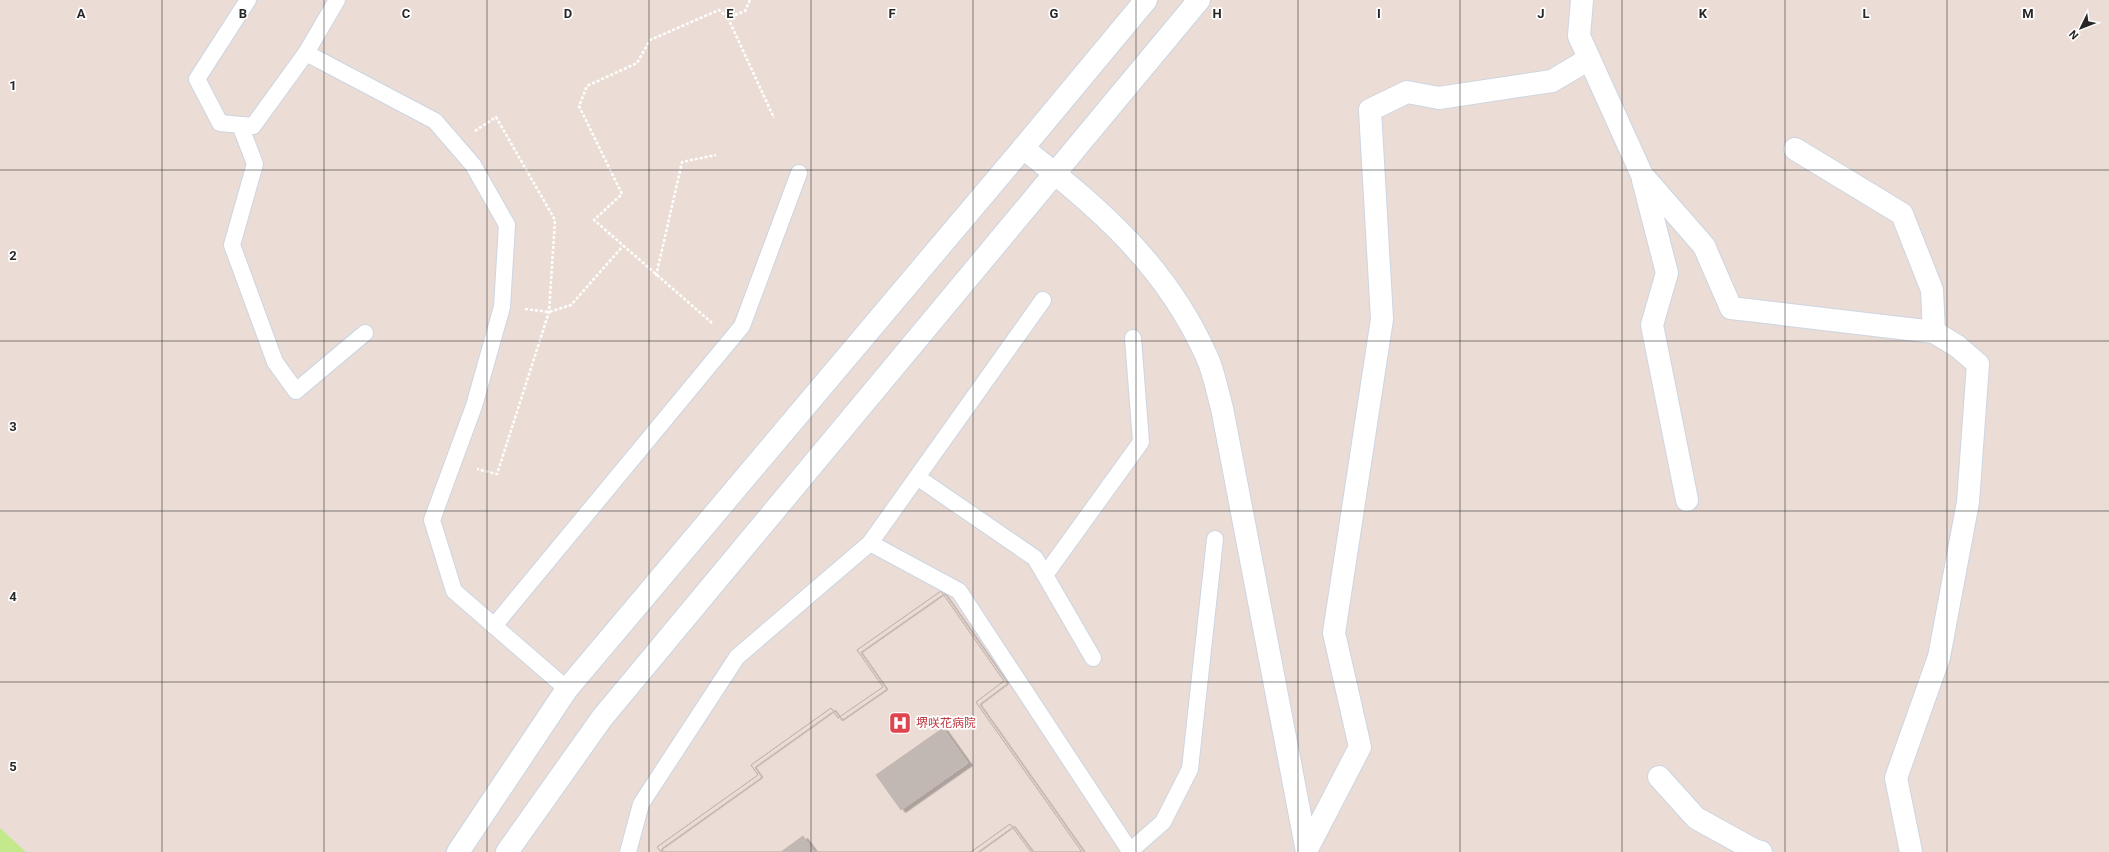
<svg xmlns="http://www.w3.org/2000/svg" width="2109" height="852" font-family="Roboto,'Noto Sans JP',sans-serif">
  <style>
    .green { fill: #c4e88c }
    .building { fill: #c2b8b3; stroke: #c6b8b0; fill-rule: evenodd; filter: url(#shadow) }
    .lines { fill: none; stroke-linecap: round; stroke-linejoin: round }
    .lane-casing { stroke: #cbd6e2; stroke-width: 18 }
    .street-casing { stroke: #cbd6e2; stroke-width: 24 }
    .secondary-casing { stroke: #cbd6e2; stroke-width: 24 }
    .path { stroke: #fff; stroke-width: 2.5; stroke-dasharray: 3 2; stroke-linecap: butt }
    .lane { stroke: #fff; stroke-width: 16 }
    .street { stroke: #fff; stroke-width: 22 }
    .secondary { stroke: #fff; stroke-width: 22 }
    .grid { fill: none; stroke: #272727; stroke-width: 1; stroke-opacity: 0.55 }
    .labels { text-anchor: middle; stroke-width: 3.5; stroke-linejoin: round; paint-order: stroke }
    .health-label { font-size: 12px; fill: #be3a42; stroke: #fff; text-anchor: start }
    .grid-label { font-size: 13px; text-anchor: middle; font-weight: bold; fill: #272727; stroke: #fff; stroke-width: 3.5; stroke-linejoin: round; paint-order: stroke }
  </style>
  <defs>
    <filter id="shadow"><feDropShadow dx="4.5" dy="2.5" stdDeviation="0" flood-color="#0004"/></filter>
  </defs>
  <rect width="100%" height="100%" fill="#ebdcd6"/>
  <path class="green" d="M 0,828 L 26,852 L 0,852 Z"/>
  <path class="building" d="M 941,591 L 1004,681 L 976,702 L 1082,852 L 1031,852 L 1010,824 L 971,852 L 815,852 L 803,836 L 781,852 L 661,852 L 657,847 L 758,775 L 751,765 L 831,708 L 838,718 L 883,687 L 857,650 ZM 943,728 L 968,763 L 901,810 L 876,775 Z
    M 941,591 L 1004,681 L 976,702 L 1082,852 L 1031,852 L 1010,824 L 971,852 L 661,852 L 657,847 L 758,775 L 751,765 L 831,708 L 838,718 L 883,687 L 857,650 Z"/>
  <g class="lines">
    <g class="lane-casing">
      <path id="lane" d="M 248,0 L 197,79 L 220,123 L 253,126 L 306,53 L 337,0
        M 306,53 L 435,121 L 473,165 L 507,225 L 502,307 L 474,406 L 432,520 L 454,591 L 567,689
        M 240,125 L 255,164 L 232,245 L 275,362 L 296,391 L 365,333
        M 917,477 L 1035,558 L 1093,658
        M 870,543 L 959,591 L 1130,851
        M 1045,575 L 1141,442 L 1133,338
        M 494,626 L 742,326 L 799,173
        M 628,852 L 641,804 L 737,657 L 870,543 L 1043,300
        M 1129,852 L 1163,822 L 1190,769 L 1215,539"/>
    </g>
    <g class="street-casing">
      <path id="street" d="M 1582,0 L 1579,36 L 1642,175 L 1704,246 L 1731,308 L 1934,332 L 1957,346 L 1978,364 L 1968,502 L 1939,657 L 1896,778 L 1911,852
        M 1023,148 C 1100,209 1165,264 1206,355 C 1214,371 1217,391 1222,408 L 1307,852
        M 1795,149 L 1902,214 L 1932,290 L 1934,332
        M 1643,180 L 1667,273 L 1652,325 L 1687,500
        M 1659,777 L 1696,818 L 1754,850 L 1761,852
        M 1307,849 L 1360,747 L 1334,633 L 1382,319 L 1370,110 L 1407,92 L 1439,98 L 1552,81 L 1589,59"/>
    </g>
    <g class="secondary-casing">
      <path id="secondary" d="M 458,852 L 567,689 L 1023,148 L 1146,0
        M 507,852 L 602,718 L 1199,0"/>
    </g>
    <path class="path" d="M 750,0 L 745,11 L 728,18 L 774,118
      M 475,131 L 496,117 L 555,220 L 549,312 L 497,474 L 477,469
      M 656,276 L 682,162 L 716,155
      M 525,309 L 549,312 L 571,305 L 623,246
      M 712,323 L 594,220 L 622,194 L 579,106 L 587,86 L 637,63 L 650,40 L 719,10 L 728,18"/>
    <use href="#lane" class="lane"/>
    <use href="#street" class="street"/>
    <use href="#secondary" class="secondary"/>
  </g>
  <path class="grid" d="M 162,0 L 162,852M 324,0 L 324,852M 487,0 L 487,852M 649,0 L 649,852M 811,0 L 811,852M 973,0 L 973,852M 1136,0 L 1136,852M 1298,0 L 1298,852M 1460,0 L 1460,852M 1622,0 L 1622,852M 1785,0 L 1785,852M 1947,0 L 1947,852M 0,170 L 2109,170M 0,341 L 2109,341M 0,511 L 2109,511M 0,682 L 2109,682"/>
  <defs>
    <g id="hospital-square" transform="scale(1.15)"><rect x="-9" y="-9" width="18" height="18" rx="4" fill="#e0444e" stroke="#fff"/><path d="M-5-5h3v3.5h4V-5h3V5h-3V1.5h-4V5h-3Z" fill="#fff"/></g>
  </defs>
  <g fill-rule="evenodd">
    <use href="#hospital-square" x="900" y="723"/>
  </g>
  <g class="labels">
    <g class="health-label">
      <text x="916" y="727">堺咲花病院</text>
    </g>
  </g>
  <g class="grid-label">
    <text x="81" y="18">A</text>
    <text x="243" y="18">B</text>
    <text x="406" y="18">C</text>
    <text x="568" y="18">D</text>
    <text x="730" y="18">E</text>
    <text x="892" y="18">F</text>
    <text x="1054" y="18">G</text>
    <text x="1217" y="18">H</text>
    <text x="1379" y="18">I</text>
    <text x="1541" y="18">J</text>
    <text x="1703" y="18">K</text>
    <text x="1866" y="18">L</text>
    <text x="2028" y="18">M</text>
    <text x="13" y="90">1</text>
    <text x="13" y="260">2</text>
    <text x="13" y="431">3</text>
    <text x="13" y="601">4</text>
    <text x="13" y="771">5</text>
  </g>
  <g transform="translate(2081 28) rotate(227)" stroke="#ffffff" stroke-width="3" paint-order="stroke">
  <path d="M0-3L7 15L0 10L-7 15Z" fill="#272727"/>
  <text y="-6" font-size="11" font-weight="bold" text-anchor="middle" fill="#272727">N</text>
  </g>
</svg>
